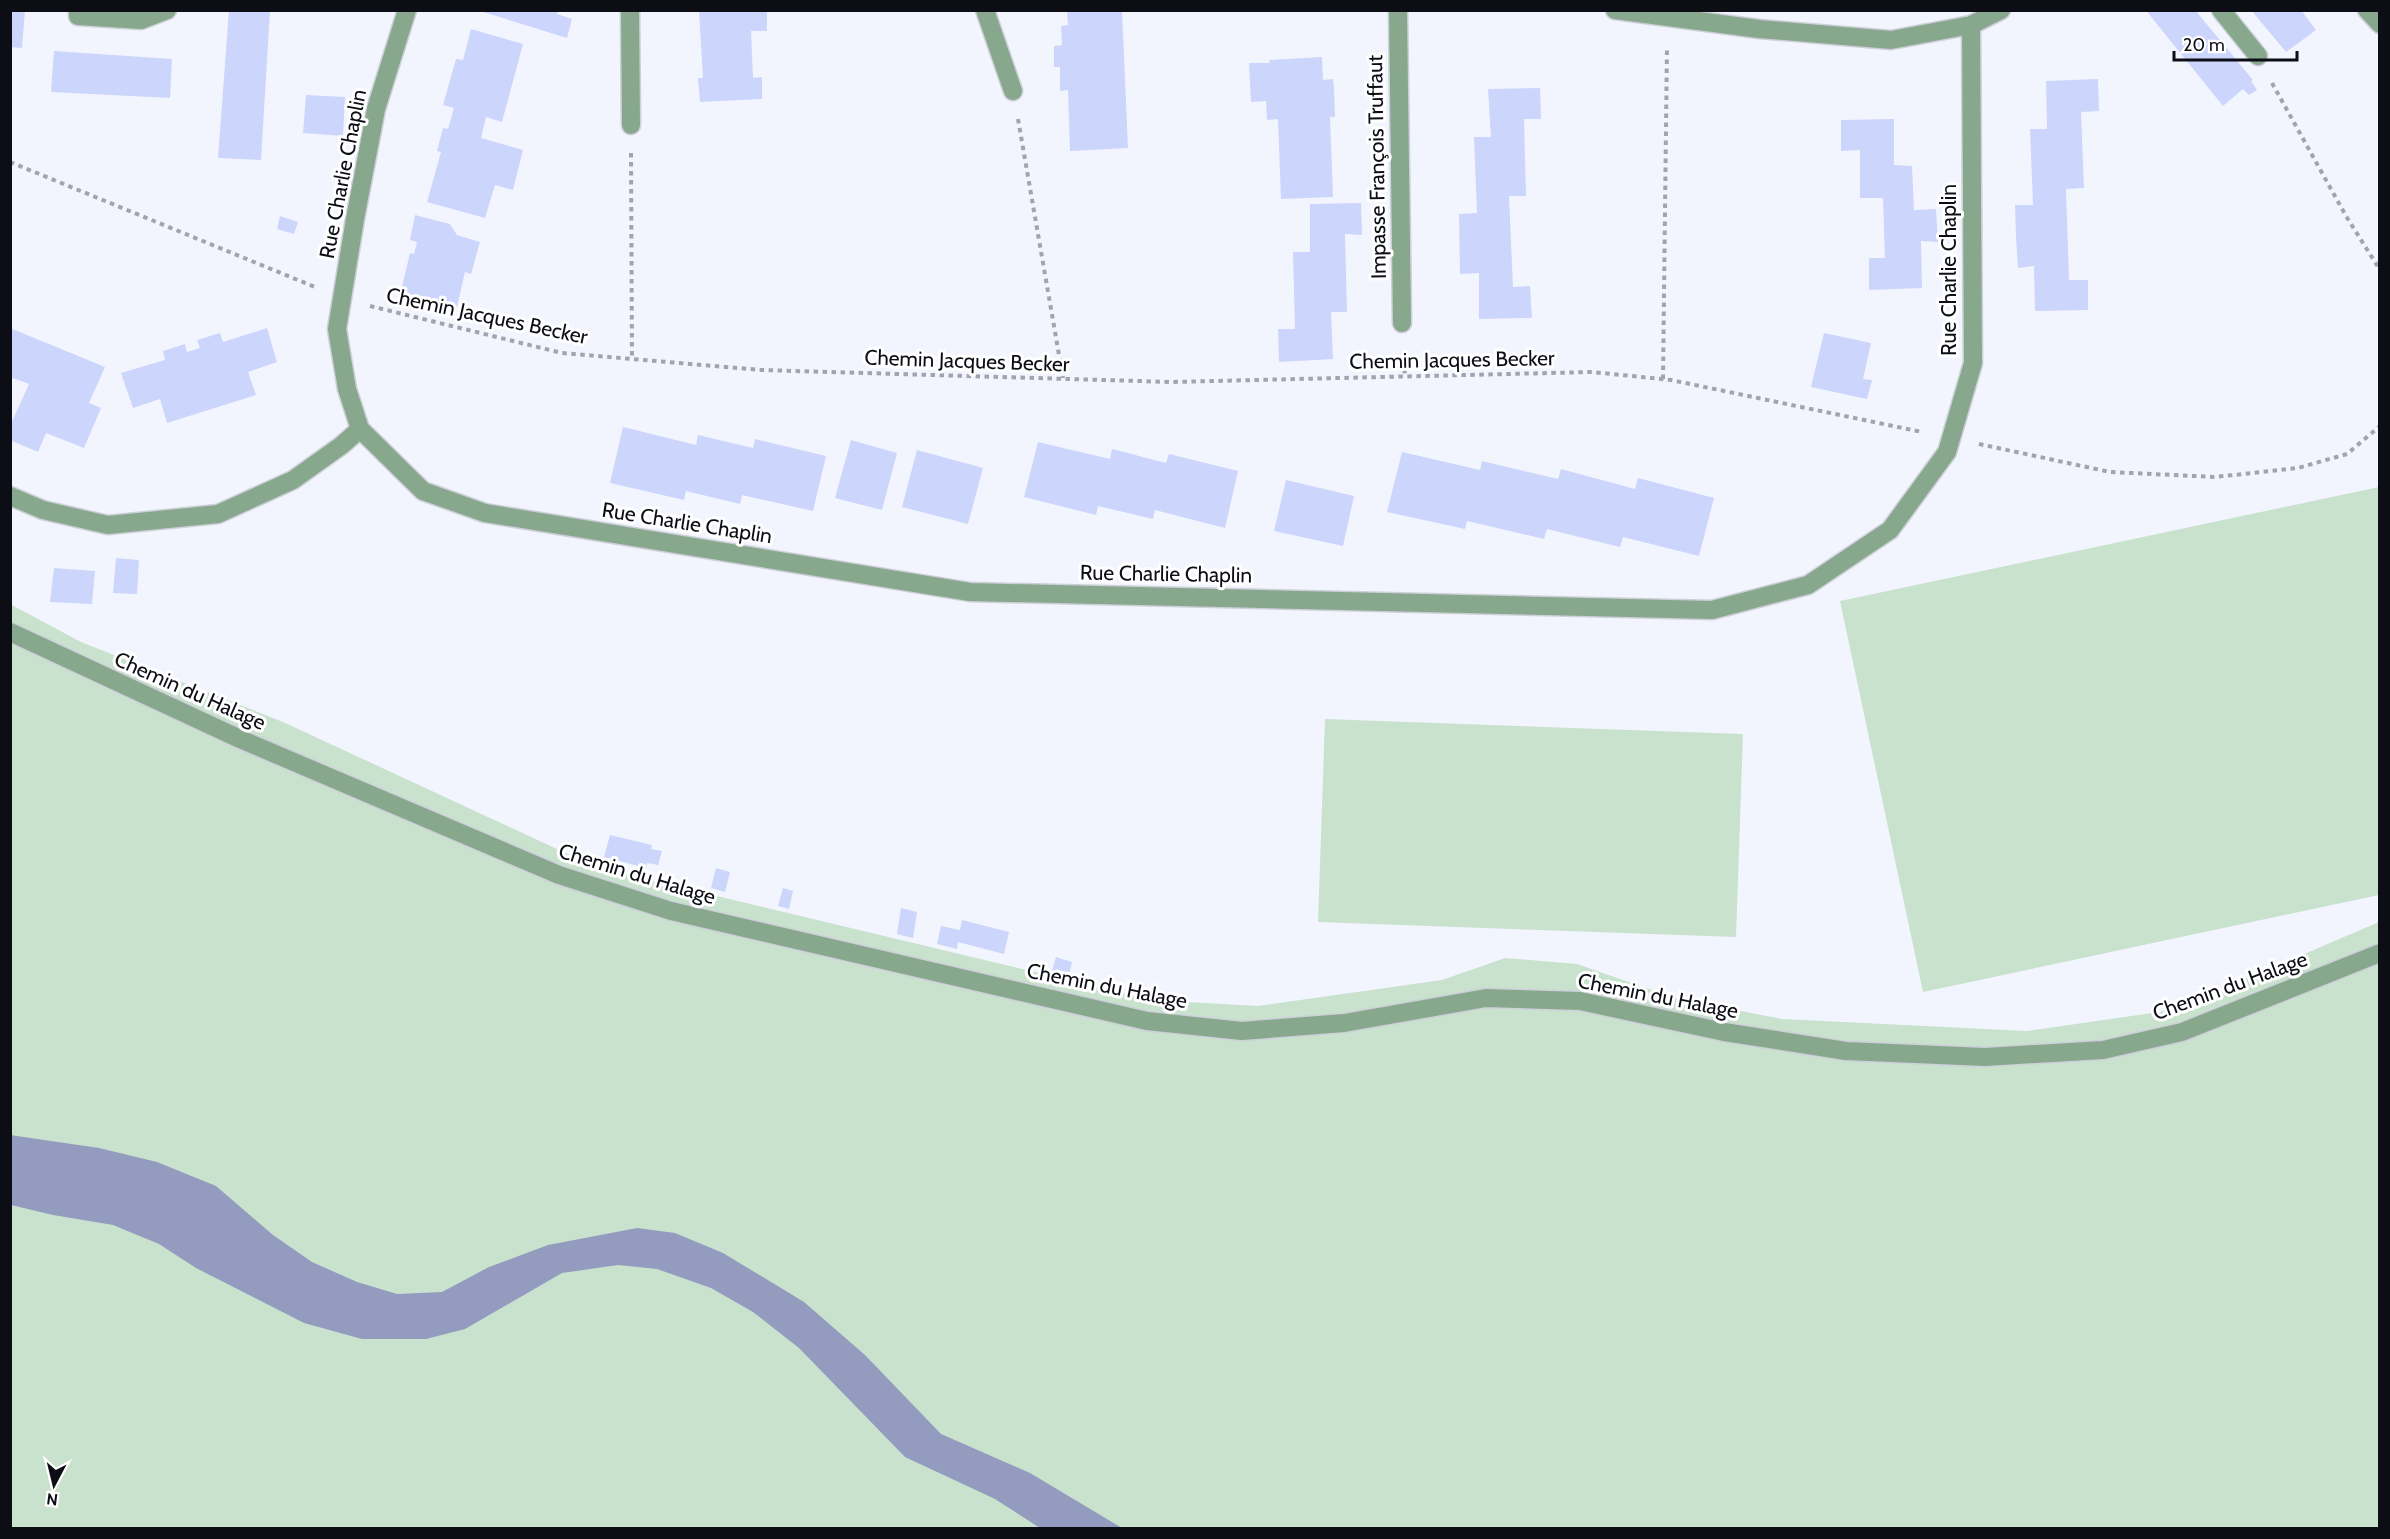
<svg xmlns="http://www.w3.org/2000/svg" width="2390" height="1539" font-family="Cabin,sans-serif">
  <style>
    .green { fill: #c9e2ce }
    .water { fill: #939bbf }
    .building { fill: #ccd5fc }
    .lines { fill: none; stroke-linecap: round; stroke-linejoin: round }
    .lane-casing { stroke: #ced0d9; stroke-width: 21 }
    .street-casing { stroke: #ced0d9; stroke-width: 21 }
    .path { stroke: #a2a3ac; stroke-width: 4; stroke-dasharray: 4.5 4.5; stroke-linecap: butt }
    .lane { stroke: #88a88e; stroke-width: 18 }
    .street { stroke: #88a88e; stroke-width: 18 }
    .labels { text-anchor: middle; stroke-width: 6; stroke-linejoin: round; paint-order: stroke }
    .street-label { font-size: 21px; fill: #0d0e15; stroke: #fff }
  </style>
  <rect width="100%" height="100%" fill="#f3f5fe"/>
  <path class="green" d="M 2379,487 L 2379,895 L 1923,992 L 1840,601 Z
    M 10,604 L 81,642 L 283,722 L 596,867 L 1152,1000 L 1258,1006 L 1442,980 L 1505,958 L 1577,964 L 1675,998 L 1782,1019 L 2027,1031 L 2173,1010 L 2379,922 L 2379,1528 L 11,1528 Z
    M 1325,719 L 1743,734 L 1736,937 L 1318,922 Z"/>
  <path class="water" d="M 10,1135 L 99,1148 L 157,1162 L 216,1186 L 273,1235 L 312,1262 L 357,1282 L 397,1294 L 442,1292 L 489,1267 L 548,1245 L 637,1228 L 675,1233 L 723,1253 L 804,1302 L 865,1355 L 941,1434 L 1030,1473 L 1122,1528 L 1040,1528 L 995,1499 L 905,1457 L 799,1348 L 753,1312 L 711,1288 L 657,1269 L 618,1265 L 562,1273 L 465,1329 L 426,1339 L 362,1339 L 304,1323 L 196,1268 L 159,1244 L 113,1225 L 53,1215 L 11,1205 Z"/>
  <path class="building" d="M 10,10 L 25,10 L 22,48 L 10,47 Z
    M 229,10 L 270,10 L 261,160 L 218,158 Z
    M 477,10 L 558,10 L 557,14 L 572,19 L 567,38 Z
    M 699,10 L 767,10 L 767,31 L 751,31 L 753,78 L 762,77 L 762,99 L 700,102 L 698,78 L 703,78 Z
    M 1067,10 L 1122,10 L 1128,148 L 1070,151 L 1068,90 L 1060,91 L 1060,67 L 1054,67 L 1054,46 L 1062,45 L 1061,26 L 1068,25 Z
    M 2151,10 L 2195,10 L 2253,80 L 2251,81 L 2257,90 L 2249,95 L 2243,89 L 2223,106 L 2148,13 Z
    M 2251,10 L 2301,10 L 2316,30 L 2286,52 Z
    M 471,29 L 523,44 L 502,122 L 486,117 L 481,138 L 523,150 L 513,190 L 495,185 L 485,218 L 427,202 L 441,152 L 437,151 L 443,128 L 448,129 L 454,108 L 443,105 L 456,59 L 463,60 Z
    M 54,51 L 172,59 L 170,98 L 51,92 Z
    M 1322,57 L 1323,80 L 1333,79 L 1334,88 L 1335,117 L 1330,117 L 1333,197 L 1281,199 L 1278,119 L 1267,120 L 1266,101 L 1251,102 L 1249,63 L 1270,63 L 1269,60 Z
    M 2098,79 L 2099,111 L 2081,112 L 2084,188 L 2066,189 L 2069,280 L 2088,280 L 2088,310 L 2035,311 L 2034,266 L 2018,268 L 2016,237 L 2015,205 L 2033,205 L 2030,129 L 2047,129 L 2046,81 Z
    M 1540,88 L 1541,119 L 1524,119 L 1526,196 L 1509,196 L 1513,287 L 1530,286 L 1532,318 L 1479,319 L 1479,273 L 1460,274 L 1459,214 L 1477,213 L 1474,137 L 1491,137 L 1488,89 Z
    M 306,95 L 345,97 L 343,136 L 303,133 Z
    M 1894,119 L 1894,165 L 1912,166 L 1914,210 L 1936,209 L 1938,242 L 1921,241 L 1922,288 L 1869,290 L 1869,258 L 1885,258 L 1883,198 L 1860,198 L 1860,150 L 1841,151 L 1841,120 Z
    M 1361,203 L 1362,235 L 1345,234 L 1347,312 L 1331,312 L 1333,359 L 1279,362 L 1278,329 L 1295,329 L 1293,252 L 1310,252 L 1310,204 Z
    M 415,215 L 450,224 L 457,235 L 480,242 L 471,274 L 465,272 L 456,311 L 400,295 L 410,253 L 414,254 L 417,242 L 410,240 Z
    M 280,216 L 298,222 L 294,234 L 277,229 Z
    M 10,328 L 105,367 L 89,403 L 101,408 L 84,448 L 46,433 L 38,452 L 10,440 L 10,426 L 29,384 L 10,377 Z
    M 267,328 L 277,362 L 248,372 L 256,395 L 167,423 L 160,399 L 133,408 L 121,373 L 165,360 L 163,351 L 185,344 L 187,352 L 200,348 L 197,340 L 220,333 L 223,342 Z
    M 1824,333 L 1871,343 L 1863,379 L 1872,380 L 1867,399 L 1811,387 Z
    M 623,427 L 696,445 L 698,435 L 753,448 L 755,439 L 826,456 L 813,511 L 742,495 L 740,504 L 686,491 L 684,500 L 610,483 Z
    M 851,440 L 897,453 L 882,510 L 835,498 Z
    M 1038,442 L 1110,459 L 1112,449 L 1166,463 L 1169,454 L 1238,471 L 1225,528 L 1155,510 L 1153,519 L 1098,506 L 1096,515 L 1024,497 Z
    M 917,450 L 983,468 L 968,524 L 902,507 Z
    M 1402,452 L 1480,470 L 1482,461 L 1558,479 L 1561,469 L 1635,489 L 1638,478 L 1714,498 L 1699,556 L 1623,537 L 1620,547 L 1547,529 L 1544,539 L 1467,521 L 1465,529 L 1387,512 Z
    M 1286,480 L 1354,496 L 1343,546 L 1274,531 Z
    M 116,558 L 139,560 L 137,594 L 113,593 Z
    M 54,568 L 95,571 L 92,604 L 50,602 Z
    M 610,835 L 652,845 L 651,849 L 662,851 L 658,865 L 647,863 L 646,868 L 604,857 Z
    M 716,868 L 730,872 L 725,892 L 711,888 Z
    M 783,888 L 793,891 L 789,909 L 778,906 Z
    M 901,908 L 917,912 L 913,938 L 897,934 Z
    M 962,920 L 1009,932 L 1004,954 L 958,942 L 957,949 L 937,944 L 941,926 L 960,930 Z
    M 1056,957 L 1072,962 L 1069,975 L 1052,971 Z"/>
  <g class="lines">
    <g class="lane-casing">
      <path id="lane" d="M 630,10 L 631,125
        M 985,10 L 1013,91
        M 1398,10 L 1402,323
        M 2221,10 L 2258,56"/>
    </g>
    <g class="street-casing">
      <path id="street" d="M 78,10 L 78,16 L 141,20 L 167,10
        M 407,10 L 376,109 L 355,219 L 337,329 L 347,389 L 360,429 L 423,491 L 485,513 L 970,592 L 1712,610 L 1808,585 L 1890,530 L 1947,452 L 1973,363 L 1971,25
        M 1615,10 L 1759,29 L 1891,40 L 1971,25 L 2001,10
        M 2367,10 L 2380,24
        M 10,496 L 43,510 L 108,525 L 218,514 L 293,480 L 342,445 L 360,429
        M 10,632 L 240,739 L 559,875 L 671,911 L 1147,1021 L 1242,1031 L 1344,1023 L 1486,998 L 1580,1001 L 1724,1032 L 1846,1051 L 1985,1057 L 2103,1050 L 2182,1032 L 2380,953"/>
    </g>
    <path class="path" d="M 2272,83 L 2346,216 L 2380,270
      M 1018,119 L 1063,378
      M 631,153 L 632,359
      M 10,162 L 315,287
      M 370,306 L 562,353 L 761,370 L 1172,382 L 1592,372 L 1671,380 L 1922,432
      M 1403,351 L 1405,377
      M 1663,379 L 1667,46
      M 1979,444 L 2110,472 L 2215,477 L 2298,468 L 2347,454 L 2380,426"/>
    <use href="#lane" class="lane"/>
    <use href="#street" class="street"/>
  </g>
  <g class="labels">
    <g class="street-label">
      <text transform="translate(1377 167) rotate(-91)" y="7">Impasse François Truffaut</text>
      <text transform="translate(343 174) rotate(-79)" y="7">Rue Charlie Chaplin</text>
      <text transform="translate(1949 270) rotate(-90)" y="7">Rue Charlie Chaplin</text>
      <text transform="translate(487 316) rotate(12)" y="7">Chemin Jacques Becker</text>
      <text transform="translate(1452 360) rotate(-1)" y="7">Chemin Jacques Becker</text>
      <text transform="translate(967 361) rotate(2)" y="7">Chemin Jacques Becker</text>
      <text transform="translate(687 523) rotate(9)" y="7">Rue Charlie Chaplin</text>
      <text transform="translate(1166 574) rotate(1)" y="7">Rue Charlie Chaplin</text>
      <text transform="translate(190 691) rotate(24)" y="7">Chemin du Halage</text>
      <text transform="translate(637 874) rotate(17)" y="7">Chemin du Halage</text>
      <text transform="translate(1107 986) rotate(11)" y="7">Chemin du Halage</text>
      <text transform="translate(2230 986) rotate(-20)" y="7">Chemin du Halage</text>
      <text transform="translate(1658 996) rotate(11)" y="7">Chemin du Halage</text>
    </g>
  </g>
  <rect width="2390" height="1539" fill="none" stroke="#0d0e15" stroke-width="24"/>
  <g transform="translate(54 1485) rotate(187)" stroke="#ffffff" stroke-width="4.5" paint-order="stroke">
  <path d="M0-4.5L10 22L0 15L-10 22Z" fill="#0d0e15"/>
  <text y="-9" font-size="16" font-weight="bold" text-anchor="middle" fill="#0d0e15">N</text>
  </g>
  <path d="M2174 51v9h123v-9" fill="none" stroke="#0d0e15" stroke-width="3"/>
  <text x="2183" y="51" font-size="18" fill="#0d0e15" stroke="#ffffff" stroke-width="4.5" paint-order="stroke">20 m</text>
</svg>
